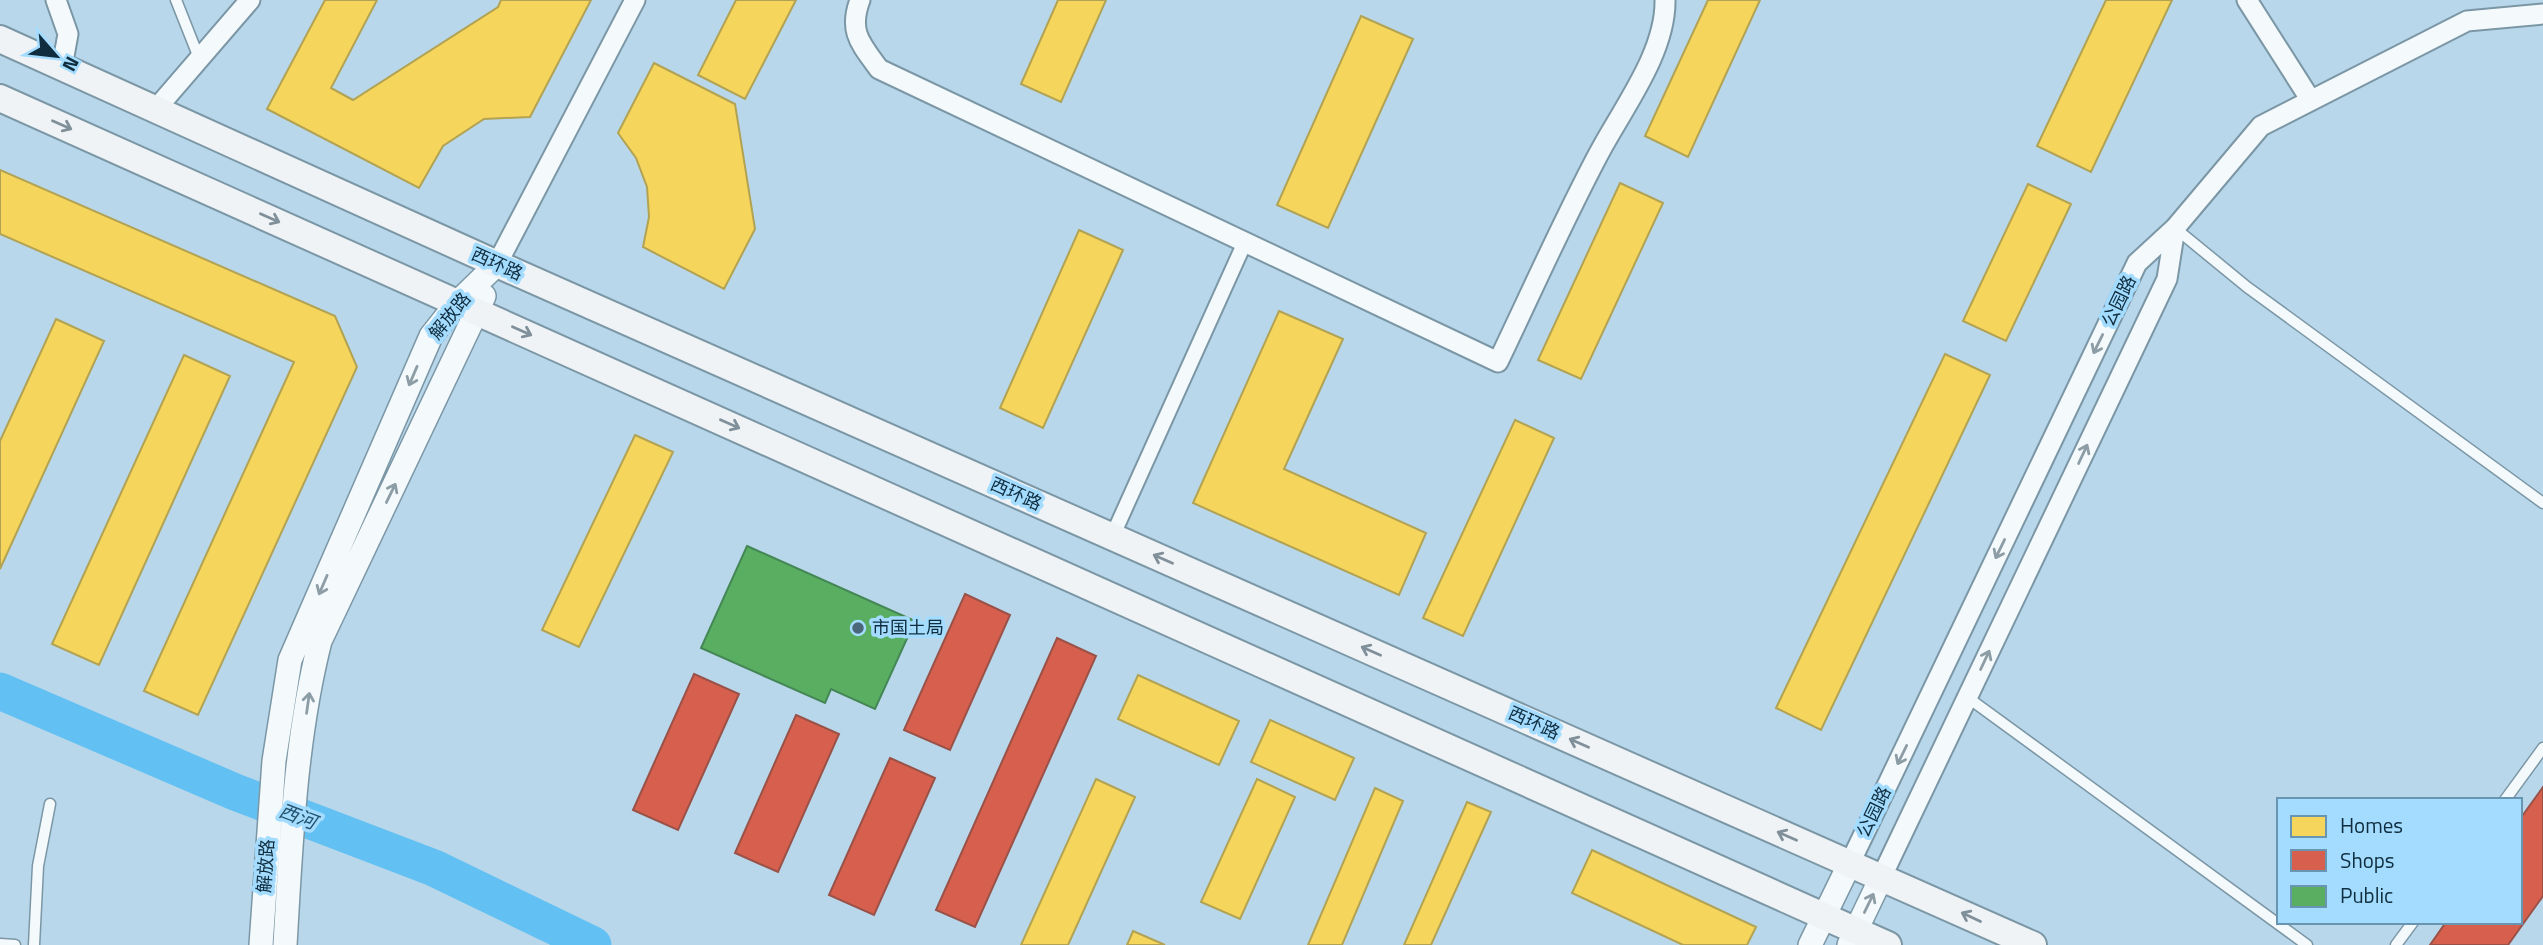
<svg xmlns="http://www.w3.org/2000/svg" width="2543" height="945" font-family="'Titillium Web','Noto Sans SC',sans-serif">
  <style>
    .homes { fill: #f6d55c; stroke: #b1a353; stroke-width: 2 }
    .shops { fill: #d6604d; stroke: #9a5148; stroke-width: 2 }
    .public { fill: #5aae61; stroke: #448756; stroke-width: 2 }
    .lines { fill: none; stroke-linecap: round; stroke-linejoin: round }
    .river { stroke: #62c1f2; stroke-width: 37 }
    .service-casing { stroke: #7b97a6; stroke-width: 13 }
    .pedestrian-casing { stroke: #7b97a6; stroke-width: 18 }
    .minor-casing { stroke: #7b97a6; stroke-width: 23 }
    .tertiary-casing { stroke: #7b97a6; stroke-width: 26 }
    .secondary-casing { stroke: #7b97a6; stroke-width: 30 }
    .service { stroke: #f4f9fc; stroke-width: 10 }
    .pedestrian { stroke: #f4f9fc; stroke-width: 14 }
    .minor { stroke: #f4f9fc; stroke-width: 19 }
    .tertiary { stroke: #f4f9fc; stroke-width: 23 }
    .secondary { stroke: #f0f3f5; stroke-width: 26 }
    .oneway { stroke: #80909a }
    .oneway2 { stroke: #8d9da6 }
    .poi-dot { fill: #4a687a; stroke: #a4dcff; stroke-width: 2.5 }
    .labels { text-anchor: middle; stroke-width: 7; stroke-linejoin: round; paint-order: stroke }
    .street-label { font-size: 18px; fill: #0f2d3e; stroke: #a4dcff }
    .poi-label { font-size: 18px; fill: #0f2d3e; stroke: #a4dcff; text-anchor: start }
    .water-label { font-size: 19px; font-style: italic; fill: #23526d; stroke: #a4dcff }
  </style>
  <rect width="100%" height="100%" fill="#b9d7ea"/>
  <path class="homes" d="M 325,0 L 377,0 L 331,88 L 353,100 L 498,7 L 501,0 L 591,0 L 530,117 L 484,119 L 443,146 L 419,188 L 267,109 Z
    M 736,0 L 796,0 L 745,99 L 698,75 Z
    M 1058,0 L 1106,0 L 1061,102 L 1021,84 Z
    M 1708,0 L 1760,0 L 1688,157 L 1645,136 Z
    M 2106,0 L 2172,0 L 2091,172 L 2037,146 Z
    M 1361,16 L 1413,39 L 1328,228 L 1277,205 Z
    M 654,63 L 735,104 L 755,229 L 724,289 L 643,247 L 649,217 L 647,187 L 636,158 L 618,133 Z
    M 0,170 L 335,316 L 357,367 L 198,715 L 144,691 L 294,362 L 0,234 Z
    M 1620,183 L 1663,203 L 1581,379 L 1538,360 Z
    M 2028,184 L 2071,204 L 2006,341 L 1963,321 Z
    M 1079,230 L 1123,250 L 1043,428 L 1000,408 Z
    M 1279,311 L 1343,339 L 1284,469 L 1426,533 L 1399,595 L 1193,503 Z
    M 56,319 L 104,341 L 0,569 L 0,441 Z
    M 1945,354 L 1990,375 L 1821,730 L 1776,708 Z
    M 184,355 L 230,376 L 99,665 L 52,644 Z
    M 1515,420 L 1554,438 L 1463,636 L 1423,618 Z
    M 635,435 L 673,452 L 579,647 L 542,630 Z
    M 1138,675 L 1239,721 L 1219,765 L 1118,719 Z
    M 1270,720 L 1354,758 L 1335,800 L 1251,762 Z
    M 1096,779 L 1135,797 L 1068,945 L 1021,945 Z
    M 1257,779 L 1295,797 L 1240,919 L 1201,902 Z
    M 1375,788 L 1403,801 L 1342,945 L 1308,945 Z
    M 1467,802 L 1491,812 L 1431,945 L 1404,945 Z
    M 1592,850 L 1756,927 L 1747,945 L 1683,945 L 1572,893 Z
    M 1133,931 L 1165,945 L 1127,945 Z"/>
  <path class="shops" d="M 965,594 L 1010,615 L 950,750 L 904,730 Z
    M 1057,638 L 1096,656 L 975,927 L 936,910 Z
    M 694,674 L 739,694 L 678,830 L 633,810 Z
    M 796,715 L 839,734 L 778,872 L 735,853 Z
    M 890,758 L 935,778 L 874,915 L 829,895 Z
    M 2543,787 L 2543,896 L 2508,945 L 2430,945 L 2446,922 L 2520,922 L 2520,819 Z"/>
  <path class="public" d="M 747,546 L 915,621 L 875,709 L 831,689 L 825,703 L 701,648 Z"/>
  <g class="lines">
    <path class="river" d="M 0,691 L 235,792 L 434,868 L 593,945"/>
    <g class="service-casing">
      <path id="service" d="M 176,0 L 199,58
        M 2175,228 L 2247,287 L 2543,503
        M 1967,697 L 2307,945
        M 2505,800 L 2543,748
        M 0,944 L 15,945
        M 34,945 L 38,866 L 50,804
        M 2396,945 L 2413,922"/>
    </g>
    <g class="pedestrian-casing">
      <path id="pedestrian" d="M 1112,537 L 1245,242"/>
    </g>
    <g class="minor-casing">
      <path id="minor" d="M 56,0 L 68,34 L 62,67
        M 860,0 C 848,32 861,44 879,69 L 1498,362 C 1531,293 1562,223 1598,155 C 1622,109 1666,53 1665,0
        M 2247,0 L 2310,99
        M 156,109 L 250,0
        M 497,264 L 635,0
        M 1850,863 L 2137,263 L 2175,228 L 2261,126 L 2467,21 L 2543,14
        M 1882,876 L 2167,279 L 2175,228"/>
    </g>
    <g class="tertiary-casing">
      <path id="tertiary" d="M 261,945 L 274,761 L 290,660 L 431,336 L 458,302 L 497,264
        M 285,945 C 291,844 295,739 320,641 L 484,296
        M 1810,945 L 1850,863
        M 1849,945 L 1882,876"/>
    </g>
    <g class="secondary-casing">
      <path id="secondary" d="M 0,39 L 497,264 L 2033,945
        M 0,98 L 1888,945"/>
    </g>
    <use href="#service" class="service"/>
    <use href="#pedestrian" class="pedestrian"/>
    <use href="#minor" class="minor"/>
    <use href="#tertiary" class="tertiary"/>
    <use href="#secondary" class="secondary"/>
  </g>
  <defs><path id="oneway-shaft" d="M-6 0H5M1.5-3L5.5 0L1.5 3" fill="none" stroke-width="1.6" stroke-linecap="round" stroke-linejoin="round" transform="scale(1.75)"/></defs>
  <g class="oneway">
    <use href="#oneway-shaft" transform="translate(62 125) rotate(24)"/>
    <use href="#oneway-shaft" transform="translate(270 218) rotate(24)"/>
    <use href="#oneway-shaft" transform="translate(522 331) rotate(24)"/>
    <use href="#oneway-shaft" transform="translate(730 424) rotate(24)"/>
    <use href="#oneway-shaft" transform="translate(1163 559) rotate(-156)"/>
    <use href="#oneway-shaft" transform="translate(1371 651) rotate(-156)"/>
    <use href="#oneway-shaft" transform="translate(1579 743) rotate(-156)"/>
    <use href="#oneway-shaft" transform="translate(1787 836) rotate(-156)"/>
    <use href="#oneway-shaft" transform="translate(1971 917) rotate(-155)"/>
  </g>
  <g class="oneway2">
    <use href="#oneway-shaft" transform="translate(2098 344) rotate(116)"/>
    <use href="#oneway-shaft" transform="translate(413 376) rotate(113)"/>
    <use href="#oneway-shaft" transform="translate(2083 454) rotate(-65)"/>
    <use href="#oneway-shaft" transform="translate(391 493) rotate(-64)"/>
    <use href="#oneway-shaft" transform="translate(2000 549) rotate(116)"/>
    <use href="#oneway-shaft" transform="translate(323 585) rotate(113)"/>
    <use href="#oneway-shaft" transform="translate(1985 660) rotate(-65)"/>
    <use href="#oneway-shaft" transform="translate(308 703) rotate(-82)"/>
    <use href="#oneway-shaft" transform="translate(1902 755) rotate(116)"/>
    <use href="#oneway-shaft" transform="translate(1869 903) rotate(-64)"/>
  </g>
  <circle class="poi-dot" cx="858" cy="628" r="7"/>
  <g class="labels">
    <g class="street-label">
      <text transform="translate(497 264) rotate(24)" y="6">西环路</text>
      <text transform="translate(2119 301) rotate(-64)" y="6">公园路</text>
      <text transform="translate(450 316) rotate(-51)" y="6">解放路</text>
      <text transform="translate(1016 494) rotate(24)" y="6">西环路</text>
      <text transform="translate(1534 723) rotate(24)" y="6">西环路</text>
      <text transform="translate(1874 812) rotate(-64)" y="6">公园路</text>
      <text transform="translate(266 866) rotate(-86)" y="6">解放路</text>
    </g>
    <g class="poi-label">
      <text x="872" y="634">市国土局</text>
    </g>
    <g class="water-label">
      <text transform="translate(298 816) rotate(21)" y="7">西河</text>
    </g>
  </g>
  <rect x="2277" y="798" width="245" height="126" fill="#a4dcff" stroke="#6896b2" stroke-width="2"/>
  <rect x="2291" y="816" width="35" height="21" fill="#f6d55c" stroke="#6896b2" stroke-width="2"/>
  <text x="2340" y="833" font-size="21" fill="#0f2d3e">Homes</text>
  <rect x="2291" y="850" width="35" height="21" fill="#d6604d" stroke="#6896b2" stroke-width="2"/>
  <text x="2340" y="868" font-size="21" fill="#0f2d3e">Shops</text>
  <rect x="2291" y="886" width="35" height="21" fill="#5aae61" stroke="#6896b2" stroke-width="2"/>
  <text x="2340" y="903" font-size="21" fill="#0f2d3e">Public</text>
  <g transform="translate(56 56) rotate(118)" stroke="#a4dcff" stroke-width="5" paint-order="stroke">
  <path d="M0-5L12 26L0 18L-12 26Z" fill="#0f2d3e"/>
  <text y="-10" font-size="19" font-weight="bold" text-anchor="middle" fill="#0f2d3e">N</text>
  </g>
</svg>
